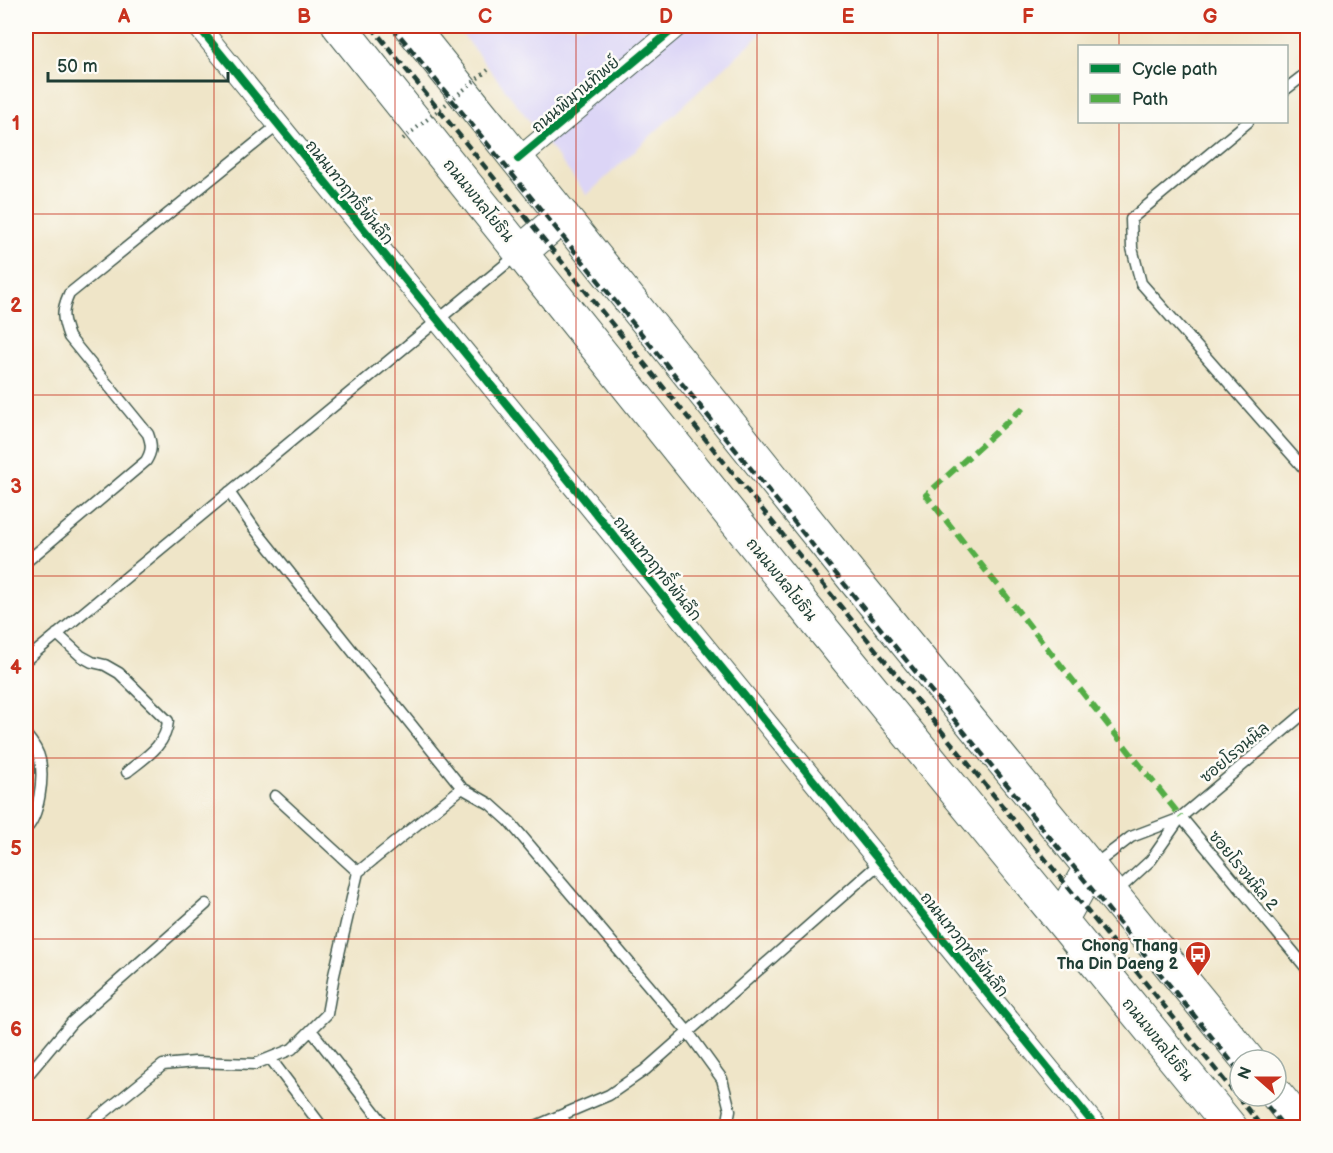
<svg xmlns="http://www.w3.org/2000/svg" width="1333" height="1153" font-family="'Balsamiq Sans','Playpen Sans Thai',sans-serif">
  <style>
    .built { fill: #dcd5f6 }
    .lines { fill: none; stroke-linecap: round; stroke-linejoin: round }
    .service-casing { stroke: #3e564a; stroke-width: 13 }
    .minor-casing { stroke: #3e564a; stroke-width: 23 }
    .primary-casing { stroke: #3e564a; stroke-width: 35 }
    .service { stroke: #fff; stroke-width: 10 }
    .minor { stroke: #fff; stroke-width: 21 }
    .primary { stroke: #fff; stroke-width: 33 }
    .rail { stroke: #1f3d34; stroke-width: 4.5; stroke-dasharray: 9 4.5; stroke-linecap: butt }
    .path-bridge { stroke: #3e564a; stroke-width: 4; stroke-dasharray: 1.5 4.5; stroke-linecap: butt }
    .quiet { stroke: #52ad45; stroke-width: 6; stroke-dasharray: 12 6; stroke-linecap: butt }
    .cycleway-casing { stroke: #fdfcf7; stroke-width: 11 }
    .cycleway { stroke: #00873e; stroke-width: 8 }
    .grid { fill: none; stroke: #c8321e; stroke-width: 1.5; stroke-opacity: 0.55 }
    .labels { text-anchor: middle; stroke-width: 5; stroke-linejoin: round; paint-order: stroke }
    .street-label { font-size: 16px; fill: #1f3d34; stroke: #fdfcf7 }
    .poi-label { font-size: 16px; font-weight: bold; fill: #1f3d34; stroke: #fdfcf7; text-anchor: end }
    .neatline { fill: none; stroke: #c8321e; stroke-width: 2 }
    .grid-label { font-size: 20px; text-anchor: middle; font-weight: bold; fill: #c8321e }
  </style>
  <rect width="100%" height="100%" fill="#fdfcf7"/>
  <filter id="ink" filterUnits="userSpaceOnUse"><feTurbulence type="fractalNoise" baseFrequency=".0167" numOctaves="2"/><feDisplacementMap in="SourceGraphic" scale="12" xChannelSelector="R" yChannelSelector="G"/><feConvolveMatrix kernelMatrix="1 2 1 2 8 2 1 2 1" color-interpolation-filters="sRGB"/></filter>
  <filter id="wash" filterUnits="userSpaceOnUse"><feTurbulence type="fractalNoise" baseFrequency=".008" numOctaves="4" result="noise"/><feDisplacementMap in="SourceGraphic" scale="24" xChannelSelector="R" yChannelSelector="G"/><feGaussianBlur stdDeviation="1.35" result="paint"/><feColorMatrix in="noise" values="0 0 0 0 0 0 0 0 0 0 0 0 0 0 0 0 0 1.4 0 .05"/><feComposite in="paint" operator="in"/></filter>
  <g filter="url(#wash)">
    <rect width="100%" height="100%" fill="#efe5c8"/>
    <path class="built" d="M 456,26 L 769,26 L 587,195 Z"/>
  </g>
  <g filter="url(#ink)">
    <g class="lines">
      <g class="service-casing">
        <path id="service" d="M 1286,89 L 1308,72
          M 1248,122 L 1131,219 L 1132,248 L 1141,283 L 1308,473
          M 26,562 L 146,461 C 152,451 152,445 148,434 L 69,337 C 62,318 61,312 69,294 L 278,125
          M 57,634 L 81,656 L 92,662 L 105,665 L 119,673 L 168,721 C 166,746 144,758 127,772
          M 26,660 L 518,254
          M 26,735 C 32,742 38,750 40,760 C 44,778 39,816 26,829
          M 462,788 L 490,804 L 509,821 L 688,1032 L 722,1079 L 730,1110 L 728,1121 L 722,1128
          M 275,796 L 358,872
          M 1181,817 L 1308,970
          M 1093,866 L 1131,837 L 1181,818
          M 1115,893 L 1151,860 L 1181,817 L 1308,710
          M 311,1030 L 387,1128
          M 270,1058 L 323,1128
          M 26,1077 L 72,1022 L 206,904
          M 560,1116 L 570,1128
          M 85,1128 L 163,1065 L 195,1062 L 255,1064 L 292,1049 L 327,1014 L 334,975 L 358,872 L 462,788 L 254,528 L 229,492
          M 531,1128 L 609,1095 L 645,1070 L 881,862"/>
      </g>
      <g class="minor-casing">
        <path id="minor" d="M 198,26 L 1097,1128
          M 518,159 L 677,26"/>
      </g>
      <g class="primary-casing">
        <path id="primary" d="M 339,26 L 807,610 L 1231,1128
          M 410,26 L 857,583 L 1248,1060
          M 521,252 L 563,216
          M 1061,920 L 1090,868
          M 1276,1094 L 1304,1128"/>
      </g>
      <use href="#service" class="service"/>
      <use href="#minor" class="minor"/>
      <use href="#primary" class="primary"/>
      <path class="rail" d="M 371,26 L 1263,1128
        M 392,26 L 1240,1072
        M 1259,1096 L 1285,1128"/>
      <path class="path-bridge" d="M 403,139 L 488,70"/>
      <path class="quiet" d="M 1023,408 L 926,495 L 1181,817"/>
      <g class="cycleway-casing">
        <path id="cycleway" d="M 198,26 L 1097,1128
          M 518,159 L 677,26"/>
      </g>
      <use href="#cycleway" class="cycleway"/>
    </g>
  </g>
  <path class="grid" d="M 214,26 L 214,1128M 395,26 L 395,1128M 576,26 L 576,1128M 757,26 L 757,1128M 938,26 L 938,1128M 1119,26 L 1119,46M 1119,122 L 1119,1128M 26,214 L 1308,214M 26,395 L 1308,395M 26,576 L 1308,576M 26,758 L 1308,758M 26,939 L 1308,939"/>
  <defs>
    <g id="bus-pin" transform="scale(1.35)"><path d="M0 17L-7.5 6A9.5 9.5 0 1 1 7.5 6Z" fill="#c8321e" stroke="#fdfcf7"/><path d="M-5-6H5V4H4V6H2V4H-2V6H-4V4H-5ZM-3.5-4V0h7V-4ZM-3.5 1.2v1.5H-2V1.2ZM2 1.2v1.5H3.5V1.2Z" fill="#fff"/></g>
  </defs>
  <g fill-rule="evenodd">
    <use href="#bus-pin" x="1198" y="954"/>
  </g>
  <g class="labels">
    <g class="street-label">
      <text transform="translate(575 94) rotate(-40)" y="6">ถนนพิมานทิพย์</text>
      <text transform="translate(350 192) rotate(51)" y="6">ถนนเทวฤทธิ์พันลึก</text>
      <text transform="translate(479 200) rotate(51)" y="6">ถนนพหลโยธิน</text>
      <text transform="translate(658 568) rotate(51)" y="6">ถนนเทวฤทธิ์พันลึก</text>
      <text transform="translate(782 579) rotate(51)" y="6">ถนนพหลโยธิน</text>
      <text transform="translate(1234 752) rotate(-40)" y="6">ซอยโรจนนิล</text>
      <text transform="translate(1244 870) rotate(50)" y="6">ซอยโรจนนิล 2</text>
      <text transform="translate(965 944) rotate(51)" y="6">ถนนเทวฤทธิ์พันลึก</text>
      <text transform="translate(1158 1039) rotate(51)" y="6">ถนนพหลโยธิน</text>
    </g>
    <g class="poi-label">
      <text x="1178" y="951">Chong Thang<tspan x="1178" dy="18">Tha Din Daeng 2</tspan></text>
    </g>
  </g>
  <rect width="1333" height="1153" fill="none" stroke="#fdfcf7" stroke-width="66"/>
  <rect x="1078" y="45" width="210" height="78" fill="#fdfcf7" stroke="#a4b0a9" stroke-width="1.5"/>
  <rect x="1090" y="64" width="30" height="9" fill="#00873e" stroke="#a4b0a9" stroke-width="1.5"/>
  <text x="1132" y="75" font-size="18" fill="#1f3d34">Cycle path</text>
  <rect x="1090" y="94" width="30" height="9" fill="#52ad45" stroke="#a4b0a9" stroke-width="1.5"/>
  <text x="1132" y="105" font-size="18" fill="#1f3d34">Path</text>
  <g transform="translate(1258 1078) rotate(291)"><circle r="28" fill="#fdfcf7" stroke="#a4b0a9" stroke-width="1.5"/>
  <path d="M0-4.5L10 22L0 15L-10 22Z" fill="#c8321e"/>
  <text y="-9" font-size="16" font-weight="bold" text-anchor="middle" fill="#1f3d34">N</text>
  </g>
  <path d="M48 72v9h180v-9" fill="none" stroke="#1f3d34" stroke-width="3"/>
  <text x="57" y="72" font-size="18" fill="#1f3d34" stroke="#fdfcf7" stroke-width="4.5" paint-order="stroke">50 m</text>
  <rect x="33" y="33" width="1267" height="1087" class="neatline"/>
  <g class="grid-label">
    <text x="124" y="23">A</text>
    <text x="304" y="23">B</text>
    <text x="485" y="23">C</text>
    <text x="666" y="23">D</text>
    <text x="848" y="23">E</text>
    <text x="1028" y="23">F</text>
    <text x="1210" y="23">G</text>
    <text x="16" y="130">1</text>
    <text x="16" y="312">2</text>
    <text x="16" y="493">3</text>
    <text x="16" y="674">4</text>
    <text x="16" y="855">5</text>
    <text x="16" y="1036">6</text>
  </g>
</svg>
